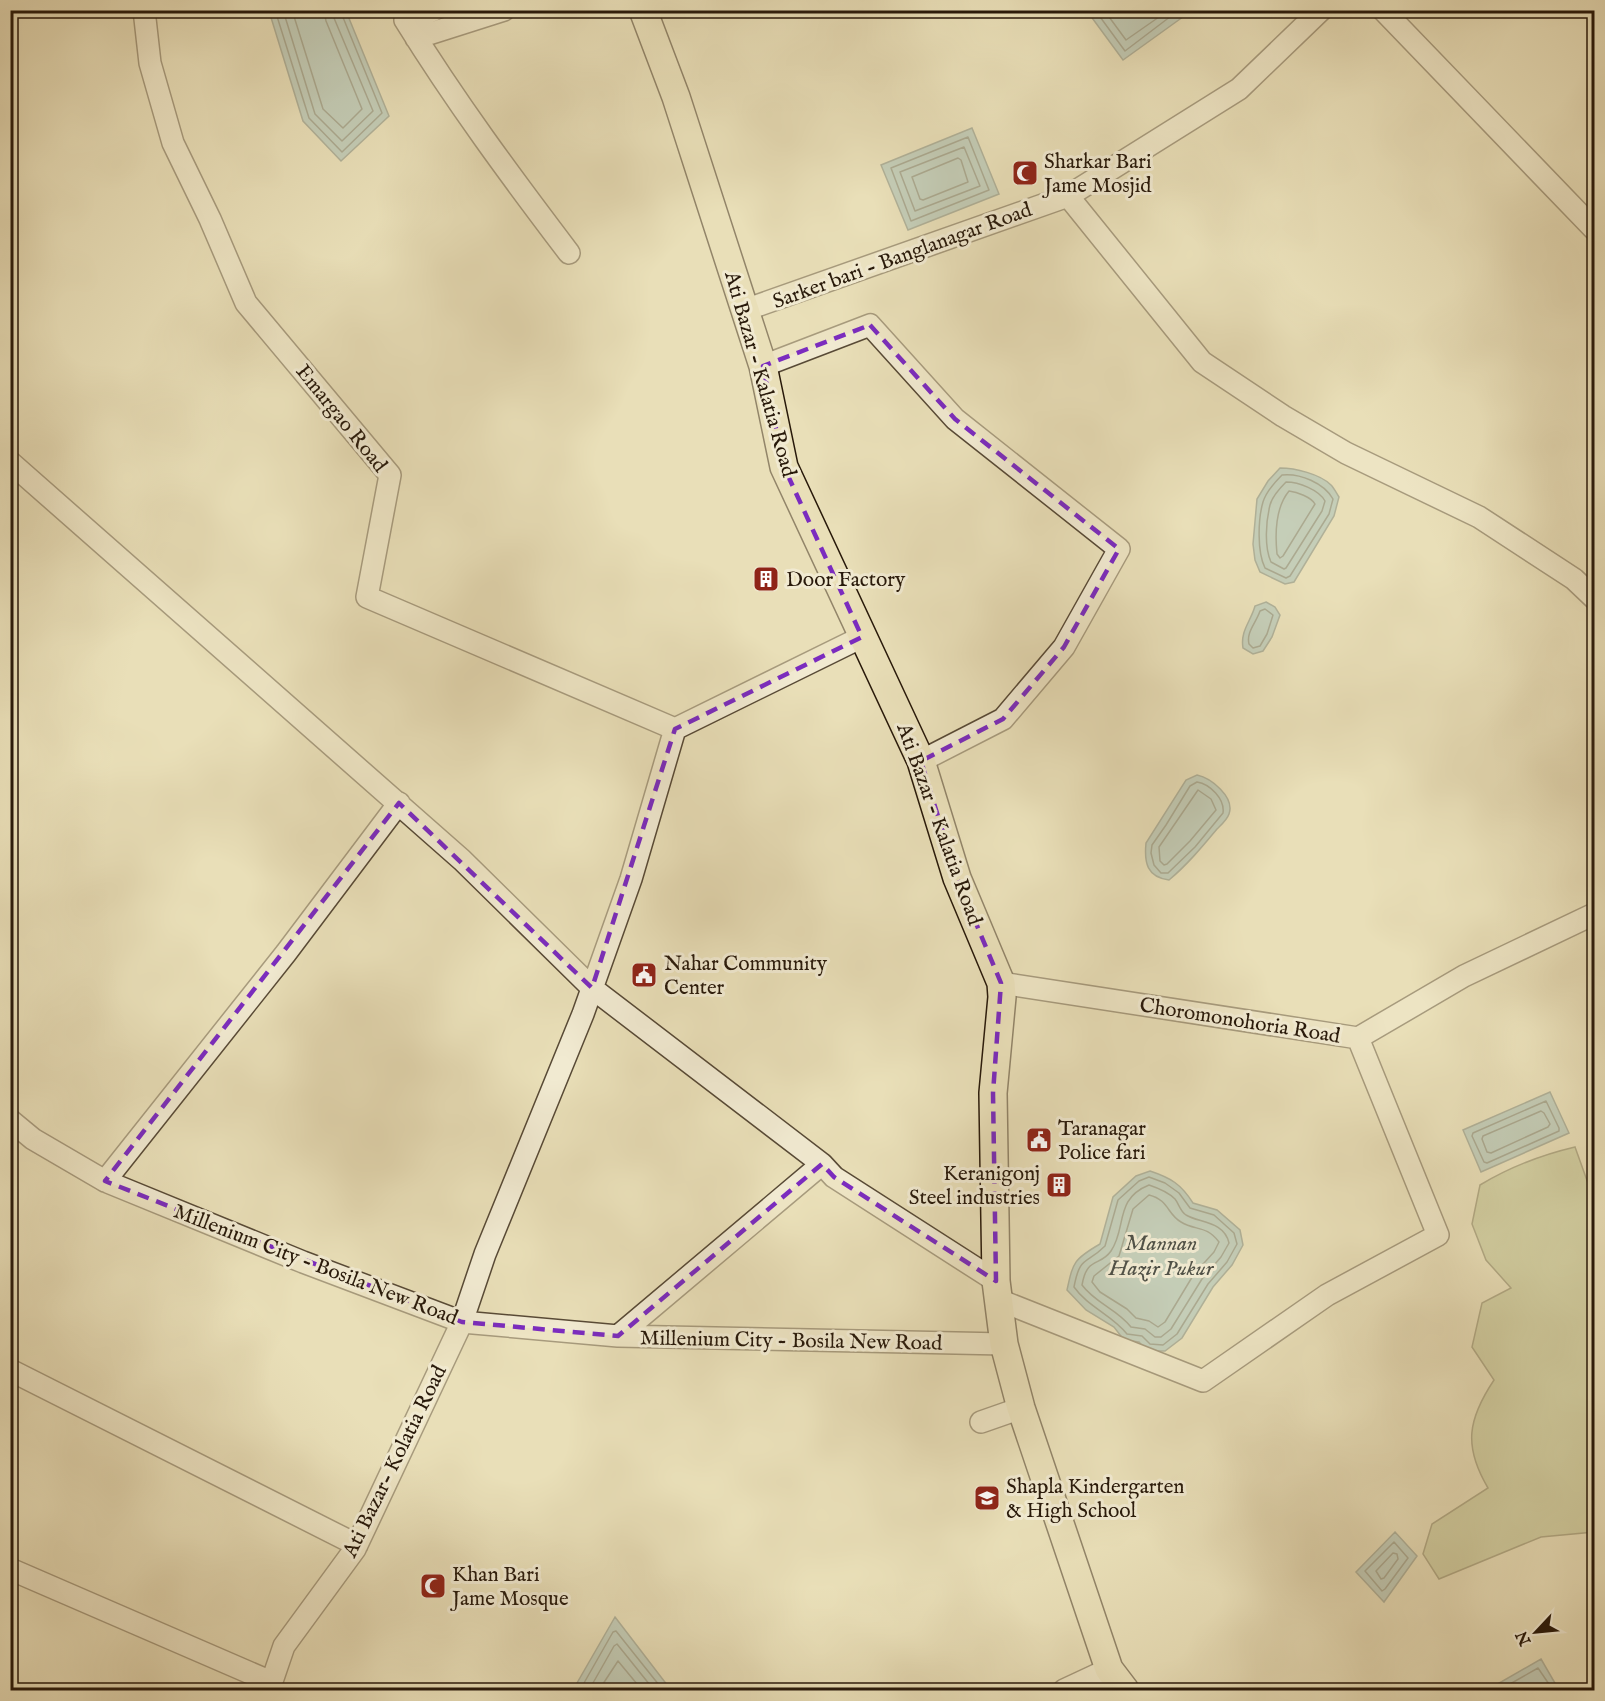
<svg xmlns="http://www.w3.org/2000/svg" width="1605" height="1701" font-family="'IM FELL English',serif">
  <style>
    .green { fill: #bac18c; stroke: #716d4b; stroke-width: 1.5 }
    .water { fill: #9abab8; stroke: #6c7a72; stroke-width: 1.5 }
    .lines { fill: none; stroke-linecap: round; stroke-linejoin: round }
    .shore { stroke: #616a61; stroke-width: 1.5 }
    .minor-casing { stroke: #584a36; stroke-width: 24 }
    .major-casing { stroke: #28190a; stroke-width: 30 }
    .minor { stroke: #f1ead1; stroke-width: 21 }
    .major { stroke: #e9dfb8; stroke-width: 27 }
    .marked { fill: none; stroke: #7b2cbf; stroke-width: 4.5; stroke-dasharray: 12 8; stroke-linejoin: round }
    .labels { text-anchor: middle; stroke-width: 6; stroke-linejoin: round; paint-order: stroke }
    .poi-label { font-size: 21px; fill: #28190a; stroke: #f1ead1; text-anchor: start }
    .street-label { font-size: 21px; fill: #28190a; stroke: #f1ead1 }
    .water-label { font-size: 22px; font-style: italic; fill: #505147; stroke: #f1ead1 }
  </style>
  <rect width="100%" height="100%" fill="#e9dfb8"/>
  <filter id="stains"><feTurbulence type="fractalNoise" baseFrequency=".00333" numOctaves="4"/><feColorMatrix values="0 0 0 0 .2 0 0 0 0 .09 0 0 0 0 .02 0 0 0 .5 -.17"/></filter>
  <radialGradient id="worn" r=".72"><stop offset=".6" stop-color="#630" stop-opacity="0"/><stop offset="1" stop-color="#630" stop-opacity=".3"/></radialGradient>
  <path class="green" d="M 1575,1147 L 1594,1200 L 1594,1532 L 1541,1537 L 1439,1579 L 1423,1554 L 1432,1524 L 1488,1488 C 1463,1446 1468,1419 1494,1380 L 1472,1347 L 1482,1303 L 1511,1288 L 1486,1260 L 1472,1224 L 1480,1185 C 1510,1167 1541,1155 1575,1147 Z"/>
  <path class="water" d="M 269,11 L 346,11 L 389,116 L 341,161 L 303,121 Z
    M 1184,11 L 1187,14 L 1123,60 L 1087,11 Z
    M 972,128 L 999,194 L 908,230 L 881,165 Z
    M 1280,468 C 1295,468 1320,474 1331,485 C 1334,488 1337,494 1339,497 L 1334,516 L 1294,582 L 1285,584 L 1260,572 L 1255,560 L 1253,544 L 1257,499 L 1268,481 Z
    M 1266,602 L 1275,607 L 1280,615 L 1272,637 L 1263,651 L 1253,654 L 1243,648 C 1240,631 1251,621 1255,606 Z
    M 1197,775 C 1211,778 1235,797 1229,814 C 1227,820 1221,825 1217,829 C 1202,847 1187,865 1169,880 C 1147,877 1144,863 1146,843 L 1186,780 Z
    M 1550,1092 L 1569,1133 L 1481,1172 L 1463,1130 Z
    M 1150,1171 C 1171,1178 1181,1184 1193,1203 L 1217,1210 L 1240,1230 L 1243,1245 L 1232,1265 L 1213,1287 L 1182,1338 L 1165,1351 L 1147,1351 L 1139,1342 L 1124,1340 L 1114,1327 L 1086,1310 L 1067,1290 C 1073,1262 1074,1259 1100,1244 L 1113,1197 L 1136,1176 Z
    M 1395,1532 L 1417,1556 L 1384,1602 L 1356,1572 Z
    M 615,1617 L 671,1690 L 573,1690 Z
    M 1541,1659 L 1559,1690 L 1497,1690 L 1494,1686 Z"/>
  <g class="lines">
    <path class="shore" d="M 275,10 L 309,118 L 342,152 L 382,113 L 340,10
      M 283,10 L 315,114 L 342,141 L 373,111 L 334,18 L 333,10
      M 292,10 L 323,109 L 343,128 L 362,109 L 326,21 L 324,10
      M 1095,10 L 1125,51 L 1179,10
      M 1104,10 L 1126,40 L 1169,10
      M 968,137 L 989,190 L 911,221 L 891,168 Z
      M 964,147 L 980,186 L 915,211 L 900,172 Z
      M 958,158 L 961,160 L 968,182 L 923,200 L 920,199 L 912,177 Z
      M 1282,475 C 1300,473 1324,483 1333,499 L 1329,514 L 1290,576 L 1286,578 L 1265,568 C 1257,552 1258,519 1263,502 C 1266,492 1275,482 1282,475 Z
      M 1286,482 C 1299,482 1319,490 1325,501 L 1322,511 L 1286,568 L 1284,569 L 1271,562 C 1264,547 1266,521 1270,505 C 1272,497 1280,488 1286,482 Z
      M 1289,491 C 1297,492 1311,497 1315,504 L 1283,556 L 1280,558 L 1277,554 C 1275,534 1275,508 1289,491 Z
      M 1265,609 L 1273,615 L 1267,634 L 1260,646 L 1253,648 L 1249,644 C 1246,632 1256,623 1260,611 Z
      M 1197,782 C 1210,784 1225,799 1223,813 L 1195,847 L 1168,873 L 1161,873 L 1154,865 L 1151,853 L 1152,845 L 1166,825 L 1190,786 Z
      M 1198,790 L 1211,799 L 1216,810 L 1190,841 L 1167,864 L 1164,865 L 1160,861 L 1159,847 Z
      M 1546,1101 L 1559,1128 L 1559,1131 L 1487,1163 L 1484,1162 L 1472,1136 L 1473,1133 Z
      M 1541,1111 L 1544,1113 L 1550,1124 L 1548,1127 L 1491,1153 L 1487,1152 L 1482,1139 L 1483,1136 Z
      M 1149,1177 L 1165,1183 L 1179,1193 L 1190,1208 L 1214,1215 L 1234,1233 L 1237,1244 L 1227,1262 L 1208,1284 L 1177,1334 L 1163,1345 L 1150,1344 L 1142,1336 L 1127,1334 C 1112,1315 1088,1307 1074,1287 C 1080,1255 1086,1265 1105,1246 L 1118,1200 L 1139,1181 Z
      M 1149,1185 C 1158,1188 1168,1192 1175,1199 C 1179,1204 1180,1211 1186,1215 C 1199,1223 1224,1221 1229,1243 L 1221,1257 L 1202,1279 L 1171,1329 L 1161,1337 L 1155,1337 L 1145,1329 L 1131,1327 C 1117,1309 1095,1303 1082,1285 C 1087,1256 1100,1267 1111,1251 C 1127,1228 1114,1199 1149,1185 Z
      M 1149,1195 C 1169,1200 1167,1214 1181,1222 C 1196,1231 1206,1225 1219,1242 L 1214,1252 L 1194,1274 L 1165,1322 L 1158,1327 L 1149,1321 L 1136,1318 L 1127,1309 L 1100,1292 L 1092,1282 L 1094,1276 L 1119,1256 L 1133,1209 Z
      M 1394,1542 L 1408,1558 L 1385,1589 L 1382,1591 L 1365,1571 Z
      M 1393,1553 L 1397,1554 L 1398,1559 L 1384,1578 L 1381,1579 L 1376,1571 Z
      M 580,1690 L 613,1632 L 616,1631 L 663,1690
      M 589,1690 L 614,1646 L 617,1644 L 654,1690
      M 599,1690 L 618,1661 L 642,1690
      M 1501,1690 L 1503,1688 L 1538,1668 L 1553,1690"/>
    <g class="minor-casing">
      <path id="minor" d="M 144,10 L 150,63 L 173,143 L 210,219 L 246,303 L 390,475 L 367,597 L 675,729
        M 434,10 L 405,20 C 455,101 512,178 569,253
        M 1383,10 L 1594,229
        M 416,38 L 504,10
        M 1068,196 L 1202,362 L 1283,416 L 1346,453 L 1479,517 L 1574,579 L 1594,598
        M 745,310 L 1068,196 L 1239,89 L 1321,10
        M 763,366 L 870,325 L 955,419 L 1119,549 L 1064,647 L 1003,719 L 921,761
        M 10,462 L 462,860 L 592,988 L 822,1164
        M 1001,983 L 1358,1038 L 1464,976 L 1594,914
        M 10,1120 L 33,1139 L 105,1181 L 303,1262 L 462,1322 L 618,1336 L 1004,1344
        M 105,1181 L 286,953 L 399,803
        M 999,1300 L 1203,1381 L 1327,1295 L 1438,1235 L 1358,1038
        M 618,1336 L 822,1164 L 834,1177 L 996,1281
        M 10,1370 L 357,1545
        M 981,1422 L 1021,1408
        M 10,1569 L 271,1682
        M 269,1690 L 284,1646 L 355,1549 L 462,1322 L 485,1254 L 583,1014 L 631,879 L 675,729 L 862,637
        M 1064,1690 L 1109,1669"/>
    </g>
    <g class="major-casing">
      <path id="major" d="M 643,10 L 676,97 L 763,366 L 784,467 L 921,761 L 957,878 L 1001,983 L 1002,997 L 993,1093 L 996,1281 L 1004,1344 L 1021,1408 L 1109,1669 L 1125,1690"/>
    </g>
    <use href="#minor" class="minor"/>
    <use href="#major" class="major"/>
  </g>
  <path d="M0 0H1605V1701H0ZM 870,325 L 955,419 L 1119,549 L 1064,647 L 1003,719 L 921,761 L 957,878 L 1001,983 L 993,1093 L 996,1281 L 834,1177 L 822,1164 L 618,1336 L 462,1322 L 105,1181 L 399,803 L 592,988 L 675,729 L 862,637 L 784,467 L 763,366 Z" fill="#e9dfb8" fill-opacity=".55" fill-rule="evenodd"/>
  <path class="marked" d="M 870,325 L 955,419 L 1119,549 L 1064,647 L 1003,719 L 921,761 L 957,878 L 1001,983 L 993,1093 L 996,1281 L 834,1177 L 822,1164 L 618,1336 L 462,1322 L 105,1181 L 399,803 L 592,988 L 675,729 L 862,637 L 784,467 L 763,366 Z"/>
  <defs>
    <g id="mosque-square" transform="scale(1.35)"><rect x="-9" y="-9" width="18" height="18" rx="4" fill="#8f2418" stroke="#f1ead1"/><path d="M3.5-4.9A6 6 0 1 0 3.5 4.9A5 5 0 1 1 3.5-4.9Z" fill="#fff"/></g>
    <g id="building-square" transform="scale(1.35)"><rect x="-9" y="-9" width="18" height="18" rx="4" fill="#8f2418" stroke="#f1ead1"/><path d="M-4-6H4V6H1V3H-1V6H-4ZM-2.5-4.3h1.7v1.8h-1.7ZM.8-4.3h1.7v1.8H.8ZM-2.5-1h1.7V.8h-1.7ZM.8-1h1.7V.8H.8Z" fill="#fff"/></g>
    <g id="civic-square" transform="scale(1.35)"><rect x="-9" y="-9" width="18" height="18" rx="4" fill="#8f2418" stroke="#f1ead1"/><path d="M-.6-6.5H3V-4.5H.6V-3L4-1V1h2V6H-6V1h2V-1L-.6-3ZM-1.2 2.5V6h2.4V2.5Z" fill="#fff"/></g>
    <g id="school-square" transform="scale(1.35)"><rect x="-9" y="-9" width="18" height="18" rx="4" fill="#8f2418" stroke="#f1ead1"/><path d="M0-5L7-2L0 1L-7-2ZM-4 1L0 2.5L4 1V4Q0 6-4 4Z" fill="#fff"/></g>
  </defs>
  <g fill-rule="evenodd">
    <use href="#mosque-square" x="1025" y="173"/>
    <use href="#building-square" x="766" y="579"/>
    <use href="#civic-square" x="644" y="975"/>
    <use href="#civic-square" x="1039" y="1140"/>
    <use href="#building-square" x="1059" y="1185"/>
    <use href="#school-square" x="987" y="1498"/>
    <use href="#mosque-square" x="433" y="1586"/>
  </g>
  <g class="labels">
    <g class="poi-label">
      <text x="1044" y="168">Sharkar Bari<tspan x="1044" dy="24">Jame Mosjid</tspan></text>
      <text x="786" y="586">Door Factory</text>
      <text x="664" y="970">Nahar Community<tspan x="664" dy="24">Center</tspan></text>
      <text x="1058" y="1135">Taranagar<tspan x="1058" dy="24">Police fari</tspan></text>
      <text x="1040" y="1180" text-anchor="end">Keranigonj<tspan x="1040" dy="24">Steel industries</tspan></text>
      <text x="1006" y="1493">Shapla Kindergarten<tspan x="1006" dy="24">&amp; High School</tspan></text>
      <text x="452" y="1581">Khan Bari<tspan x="452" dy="24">Jame Mosque</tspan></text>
    </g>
    <g class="street-label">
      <text transform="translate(902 255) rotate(-20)" y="7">Sarker bari - Banglanagar Road</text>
      <text transform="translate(761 374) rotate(74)" y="7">Ati Bazar - Kalatia Road</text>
      <text transform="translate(342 418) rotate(51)" y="7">Emargao Road</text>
      <text transform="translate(940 824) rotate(70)" y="7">Ati Bazar - Kalatia Road</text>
      <text transform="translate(1240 1020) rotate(9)" y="7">Choromonohoria Road</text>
      <text transform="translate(316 1264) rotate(21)" y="7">Millenium City - Bosila New Road</text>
      <text transform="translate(791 1340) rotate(1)" y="7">Millenium City - Bosila New Road</text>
      <text transform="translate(394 1461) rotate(-64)" y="7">Ati Bazar- Kolatia Road</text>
    </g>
    <g class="water-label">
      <text x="1161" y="1250">Mannan<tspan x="1161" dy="25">Hazir Pukur</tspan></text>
    </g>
  </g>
  <rect width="1605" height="1701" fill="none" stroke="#e9dfb8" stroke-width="36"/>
  <rect x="12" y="12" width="1581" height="1677" fill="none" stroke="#28190a" stroke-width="3"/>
  <rect x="18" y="18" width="1569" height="1665" fill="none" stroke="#28190a" stroke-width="1.5"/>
  <g transform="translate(1536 1632) rotate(244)" stroke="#f1ead1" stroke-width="4.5" paint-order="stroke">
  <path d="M0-4.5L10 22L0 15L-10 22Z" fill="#28190a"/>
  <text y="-9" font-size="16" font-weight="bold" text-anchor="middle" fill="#28190a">N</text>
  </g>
  <rect width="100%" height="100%" filter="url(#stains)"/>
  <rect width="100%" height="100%" fill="url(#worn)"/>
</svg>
